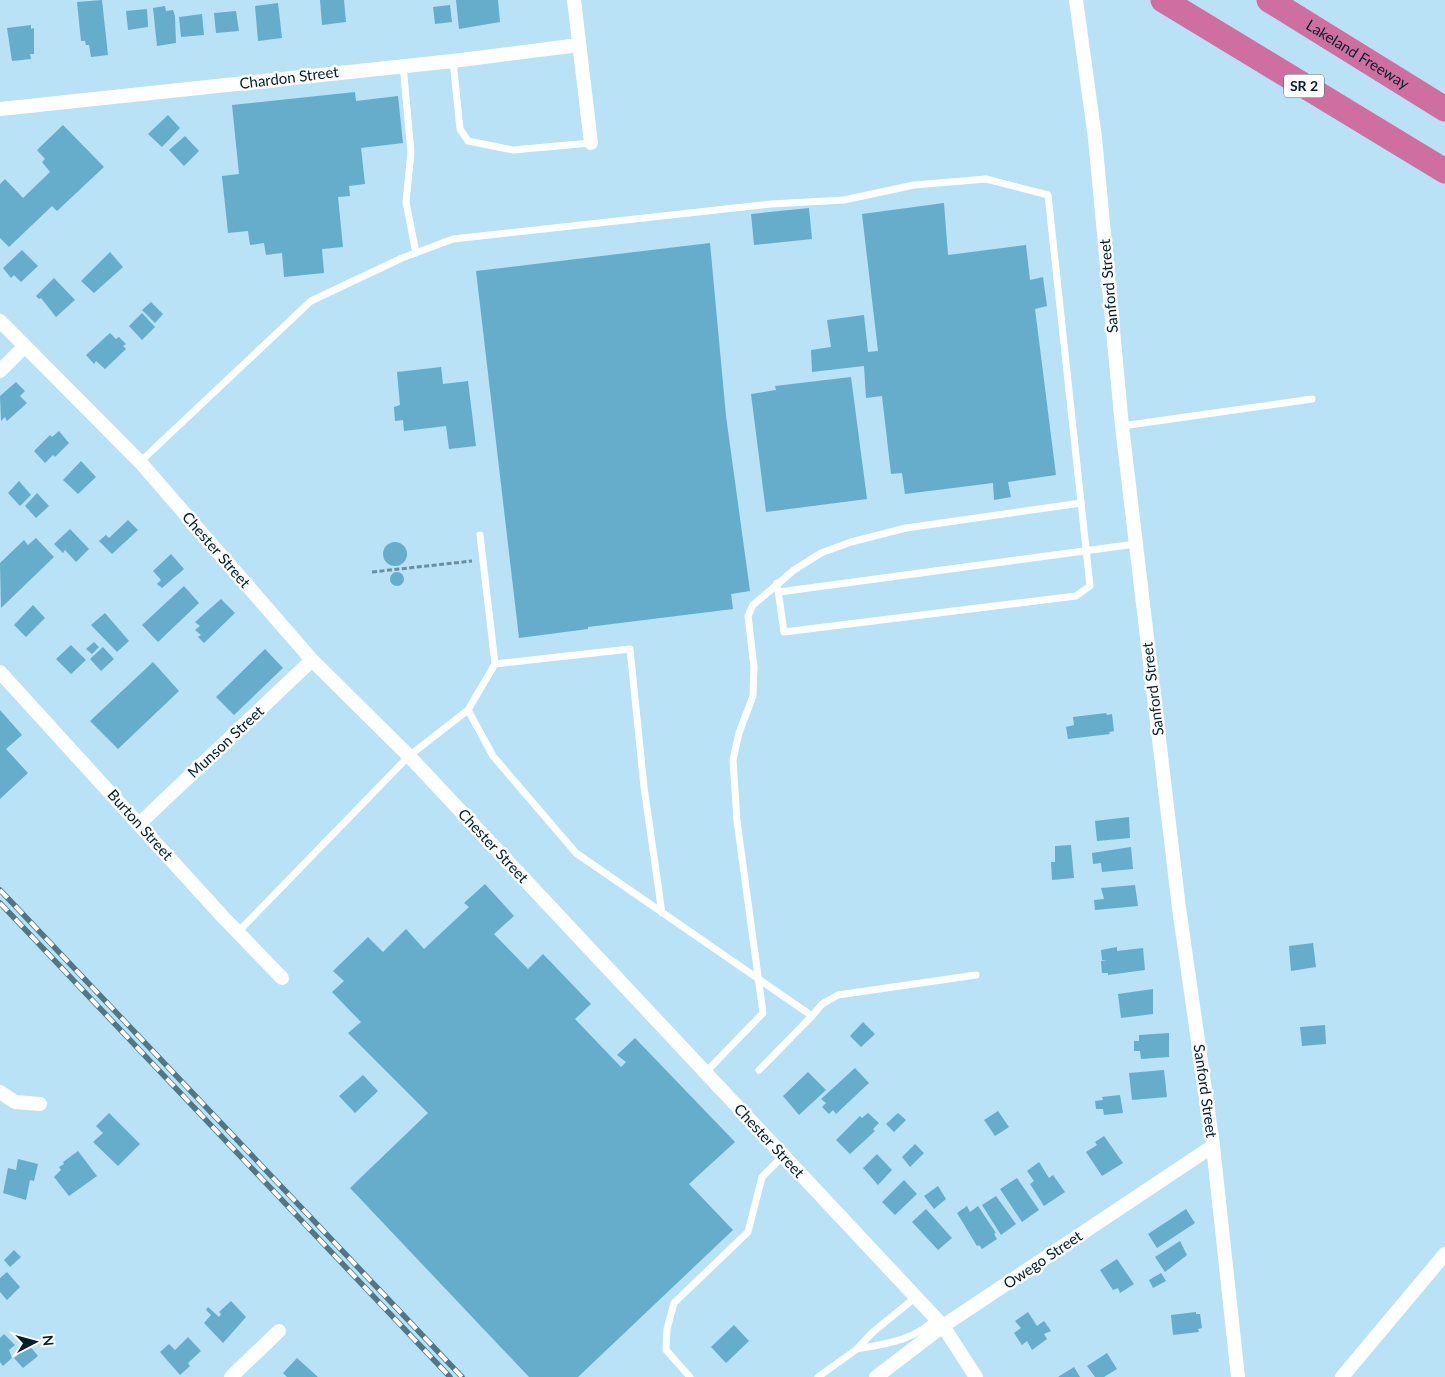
<svg xmlns="http://www.w3.org/2000/svg" width="1445" height="1377" font-family="Lato,sans-serif">
  <style>
    .building { fill: #66accb }
    .lines { fill: none; stroke-linecap: round; stroke-linejoin: round }
    .path { stroke: #6a8e9e; stroke-width: 3; stroke-dasharray: 5 2.5; stroke-linecap: butt }
    .lane { stroke: #fff; stroke-width: 7 }
    .street { stroke: #fff; stroke-width: 14 }
    .highway { stroke: #cf6fa1; stroke-width: 25 }
    .rail-casing { stroke: #537685; stroke-width: 5.5 }
    .rail { stroke: #fcfcfc; stroke-width: 4; stroke-dasharray: 11; stroke-linecap: butt }
    .labels { text-anchor: middle; stroke-width: 5; stroke-linejoin: round; paint-order: stroke }
    .shield { fill: #fcfcfc; stroke: #4c6169; stroke-width: 1 }
    .shield-label { font-size: 14px; font-weight: bold; fill: #011e2a }
    .street-label { font-size: 15px; fill: #011e2a; stroke: #fcfcfc }
  </style>
  <rect width="100%" height="100%" fill="#b9e2f6"/>
  <path class="building" d="M 102,0 L 108,55 L 91,57 L 89,45 L 86,45 L 85,41 L 81,41 L 77,2 Z
    M 320,0 L 344,0 L 346,22 L 322,25 Z
    M 456,0 L 498,0 L 500,22 L 459,29 Z
    M 278,3 L 282,38 L 258,41 L 255,6 Z
    M 450,5 L 452,22 L 435,24 L 433,7 Z
    M 165,6 L 166,11 L 173,10 L 175,16 L 176,43 L 157,46 L 153,8 Z
    M 147,9 L 148,27 L 128,30 L 126,11 Z
    M 236,11 L 239,31 L 216,33 L 214,13 Z
    M 202,14 L 204,35 L 181,37 L 179,17 Z
    M 31,25 L 31,29 L 34,28 L 34,54 L 30,54 L 31,59 L 12,61 L 7,28 Z
    M 355,92 L 356,101 L 398,96 L 403,143 L 361,148 L 365,184 L 349,186 L 350,196 L 338,197 L 343,247 L 322,249 L 324,273 L 284,277 L 282,253 L 266,255 L 264,243 L 250,245 L 248,231 L 228,233 L 222,176 L 239,174 L 232,105 Z
    M 168,115 L 180,128 L 162,147 L 148,134 Z
    M 63,125 L 104,167 L 57,211 L 52,206 L 9,247 L 0,238 L 0,184 L 5,179 L 23,198 L 50,172 L 42,162 L 45,159 L 37,150 Z
    M 185,136 L 199,151 L 184,166 L 169,150 Z
    M 944,203 L 948,255 L 1026,245 L 1030,280 L 1043,277 L 1047,306 L 1035,309 L 1056,475 L 1008,482 L 1011,497 L 994,500 L 993,483 L 905,494 L 902,473 L 891,474 L 882,396 L 866,398 L 864,366 L 812,372 L 811,350 L 831,347 L 827,320 L 864,315 L 868,352 L 878,351 L 862,214 Z
    M 809,208 L 812,239 L 754,245 L 751,214 Z
    M 710,243 L 726,416 L 750,591 L 731,594 L 733,609 L 588,627 L 588,629 L 519,638 L 476,271 Z
    M 22,250 L 38,266 L 21,282 L 14,275 L 11,278 L 3,268 Z
    M 110,252 L 123,267 L 94,293 L 81,281 Z
    M 54,278 L 75,300 L 56,317 L 41,298 L 39,299 L 36,296 Z
    M 151,302 L 163,314 L 155,323 L 142,310 Z
    M 142,313 L 155,327 L 142,340 L 129,326 Z
    M 110,333 L 116,339 L 119,337 L 126,344 L 123,346 L 126,349 L 105,369 L 96,361 L 94,364 L 86,355 Z
    M 441,367 L 443,384 L 468,381 L 476,446 L 449,449 L 446,426 L 404,431 L 403,420 L 395,421 L 394,407 L 400,405 L 397,372 Z
    M 851,377 L 867,499 L 766,512 L 751,394 L 776,390 L 775,386 Z
    M 16,382 L 25,391 L 20,396 L 27,403 L 7,421 L 5,417 L 1,421 L 0,396 Z
    M 59,431 L 69,443 L 55,457 L 53,455 L 45,463 L 34,451 L 50,435 L 52,437 Z
    M 81,461 L 96,477 L 78,494 L 63,480 Z
    M 19,481 L 31,495 L 20,506 L 8,493 Z
    M 37,493 L 49,506 L 36,518 L 25,506 Z
    M 128,520 L 138,530 L 112,554 L 99,541 L 106,535 L 109,538 Z
    M 70,529 L 89,549 L 76,562 L 65,550 L 63,553 L 54,544 Z
    M 36,538 L 54,557 L 1,608 L 0,563 L 24,540 L 28,545 Z
    M383 554a12 12 0 1 1 24 0a12 12 0 1 1-24 0Z
    M 171,554 L 184,569 L 162,588 L 157,584 L 161,580 L 153,571 Z
    M390 579a7 7 0 1 1 14 0a7 7 0 1 1-14 0Z
    M 184,586 L 199,603 L 158,642 L 142,625 Z
    M 221,599 L 235,613 L 204,643 L 198,637 L 201,635 L 195,630 L 200,626 L 195,622 Z
    M 33,605 L 45,618 L 26,637 L 14,625 Z
    M 105,613 L 129,641 L 117,652 L 91,625 Z
    M 94,642 L 99,647 L 92,654 L 86,649 Z
    M 71,645 L 86,660 L 71,674 L 56,659 Z
    M 103,647 L 114,659 L 101,671 L 90,659 Z
    M 265,649 L 283,668 L 234,715 L 216,697 Z
    M 153,662 L 179,691 L 118,749 L 90,721 Z
    M 0,710 L 22,735 L 6,749 L 28,773 L 0,799 Z
    M 1106,713 L 1107,715 L 1112,714 L 1114,731 L 1109,732 L 1110,734 L 1068,739 L 1066,727 L 1074,725 L 1073,717 Z
    M 1129,817 L 1130,838 L 1097,841 L 1095,821 Z
    M 1071,845 L 1074,878 L 1052,880 L 1051,862 L 1055,862 L 1055,846 Z
    M 1131,847 L 1133,869 L 1102,872 L 1101,863 L 1093,864 L 1092,853 Z
    M 485,884 L 514,916 L 494,934 L 528,969 L 543,954 L 591,1004 L 575,1019 L 621,1067 L 626,1062 L 617,1055 L 635,1038 L 735,1142 L 689,1184 L 733,1230 L 578,1377 L 529,1377 L 350,1188 L 428,1113 L 348,1033 L 361,1022 L 332,992 L 344,981 L 333,971 L 368,937 L 383,952 L 406,929 L 424,949 L 469,907 L 464,903 Z
    M 1135,885 L 1138,906 L 1095,910 L 1094,900 L 1104,899 L 1101,888 Z
    M 1313,943 L 1316,967 L 1291,971 L 1289,946 Z
    M 1117,947 L 1117,951 L 1143,948 L 1145,970 L 1108,975 L 1108,973 L 1102,973 L 1101,961 L 1107,960 L 1102,960 L 1101,950 Z
    M 1153,989 L 1153,1014 L 1121,1018 L 1118,994 Z
    M 863,1022 L 875,1034 L 861,1047 L 850,1036 Z
    M 1325,1025 L 1326,1044 L 1302,1046 L 1300,1027 Z
    M 1169,1033 L 1169,1057 L 1141,1059 L 1140,1051 L 1134,1051 L 1134,1041 L 1139,1041 L 1139,1035 Z
    M 855,1068 L 869,1083 L 836,1114 L 833,1110 L 829,1114 L 822,1107 L 826,1103 L 821,1099 Z
    M 1164,1070 L 1167,1097 L 1132,1100 L 1129,1073 Z
    M 808,1072 L 826,1090 L 799,1115 L 783,1096 Z
    M 363,1075 L 378,1091 L 355,1113 L 339,1096 Z
    M 1120,1095 L 1123,1113 L 1104,1115 L 1103,1109 L 1096,1109 L 1095,1101 L 1103,1100 L 1102,1097 Z
    M 998,1111 L 1009,1127 L 995,1136 L 984,1120 Z
    M 109,1113 L 140,1144 L 118,1166 L 93,1142 L 103,1133 L 96,1126 Z
    M 868,1113 L 879,1123 L 873,1129 L 875,1131 L 850,1154 L 836,1140 L 860,1116 L 862,1118 Z
    M 898,1113 L 906,1120 L 894,1132 L 886,1124 Z
    M 1104,1136 L 1123,1163 L 1102,1176 L 1086,1152 L 1097,1145 L 1095,1142 Z
    M 915,1144 L 924,1153 L 910,1167 L 902,1157 Z
    M 78,1151 L 97,1176 L 69,1196 L 54,1177 L 61,1170 L 59,1167 L 64,1164 L 63,1162 Z
    M 877,1154 L 892,1170 L 878,1185 L 863,1168 Z
    M 18,1159 L 38,1164 L 34,1181 L 30,1180 L 26,1200 L 3,1193 L 8,1168 L 16,1170 Z
    M 1039,1162 L 1049,1178 L 1053,1175 L 1065,1192 L 1044,1206 L 1030,1184 L 1034,1181 L 1027,1171 Z
    M 1017,1178 L 1039,1210 L 1022,1222 L 1000,1189 Z
    M 904,1180 L 917,1194 L 895,1215 L 882,1202 Z
    M 938,1186 L 946,1199 L 934,1209 L 924,1196 Z
    M 996,1196 L 1016,1224 L 1001,1235 L 982,1205 Z
    M 967,1206 L 970,1212 L 978,1206 L 996,1233 L 994,1234 L 997,1239 L 982,1249 L 979,1245 L 977,1246 L 957,1213 Z
    M 926,1209 L 952,1238 L 938,1250 L 912,1222 Z
    M 1186,1209 L 1195,1223 L 1157,1248 L 1148,1234 Z
    M 1180,1241 L 1187,1255 L 1165,1272 L 1155,1257 Z
    M 14,1250 L 21,1257 L 10,1267 L 4,1260 Z
    M 1117,1259 L 1134,1284 L 1120,1293 L 1118,1288 L 1113,1290 L 1100,1270 Z
    M 7,1272 L 20,1287 L 7,1300 L 0,1292 L 0,1278 Z
    M 1161,1273 L 1166,1281 L 1153,1288 L 1149,1280 Z
    M 231,1301 L 246,1317 L 223,1343 L 204,1323 L 211,1315 L 206,1310 L 208,1307 L 219,1317 L 221,1314 L 219,1312 Z
    M 1028,1312 L 1037,1326 L 1044,1321 L 1051,1331 L 1044,1334 L 1047,1339 L 1032,1350 L 1027,1341 L 1022,1345 L 1014,1333 L 1021,1328 L 1015,1321 Z
    M 1196,1312 L 1196,1314 L 1200,1314 L 1202,1328 L 1198,1329 L 1199,1332 L 1173,1335 L 1171,1315 Z
    M 734,1325 L 749,1341 L 726,1363 L 711,1347 Z
    M 4,1334 L 15,1345 L 9,1350 L 12,1358 L 3,1366 L 0,1362 L 0,1338 Z
    M 188,1337 L 201,1351 L 188,1363 L 190,1366 L 180,1375 L 160,1352 L 169,1344 L 175,1350 Z
    M 29,1345 L 38,1356 L 23,1368 L 14,1358 Z
    M 1107,1353 L 1117,1369 L 1104,1377 L 1095,1377 L 1087,1366 Z
    M 297,1358 L 318,1377 L 287,1377 L 283,1373 Z
    M 1074,1367 L 1080,1377 L 1058,1377 Z"/>
  <g class="lines">
    <path class="path" d="M 372,572 L 472,561"/>
    <path class="lane" d="M 453,61 L 460,129 L 468,141 L 513,150 L 591,143
      M 403,65 L 411,152 L 406,202 L 416,253
      M 1122,426 L 1312,399
      M 140,462 L 311,301 L 402,258 L 453,239 L 771,204 L 844,200 L 914,185 L 986,179 L 1048,195 L 1090,586 L 1076,596 L 784,632 L 777,583
      M 480,535 L 495,664
      M 779,592 L 1136,544
      M 468,710 L 493,756 L 576,853 L 812,1016 L 759,1070
      M 238,932 L 409,756 L 468,710 L 495,664 L 630,649 L 644,787 L 662,913
      M 812,1016 L 822,1004 L 838,995 L 976,975
      M 705,1073 L 763,1013 L 737,821 L 733,760 L 739,733 L 753,696 L 754,667 L 748,616 L 753,605 L 794,570 L 821,553 L 851,542 L 906,528 L 1081,503
      M 857,1349 C 886,1344 916,1340 936,1318
      M 690,1377 L 666,1350 L 667,1329 L 674,1303 L 748,1232 L 762,1177 L 783,1156
      M 818,1377 L 857,1349 L 873,1332 L 916,1297"/>
    <path class="street" d="M 574,0 L 591,143
      M 1076,0 L 1095,138 L 1122,426 L 1179,908 L 1213,1146 L 1238,1377
      M 0,109 L 453,61 L 579,45
      M 0,321 L 140,462 L 312,660 L 409,756 L 943,1326 L 976,1377
      M 0,371 L 24,347
      M 0,672 L 223,917 L 282,978
      M 139,824 L 312,660
      M 0,1092 L 15,1102 L 40,1104
      M 231,1377 L 279,1331
      M 876,1377 L 943,1326 L 1213,1146
      M 1342,1377 L 1445,1254"/>
    <g class="highway">
      <path d="M 1163,0 L 1445,171"/>
      <path id="s1" d="M 1269,0 L 1445,109"/>
    </g>
    <g class="rail-casing">
      <path id="rail" d="M 0,890 L 462,1377
        M 0,903 L 450,1377"/>
    </g>
    <use href="#rail" class="rail"/>
  </g>
  <g class="labels">
    <rect class="shield" x="1284" y="74.5" width="40" height="23" rx="4"/>
    <g class="shield-label">
      <text x="1304" y="91">SR 2</text>
    </g>
    <g class="street-label">
      <text dy="5" stroke="none"><textPath href="#s1" startOffset="104">Lakeland Freeway</textPath></text>
      <text transform="translate(289 78) rotate(-7)" y="5">Chardon Street</text>
      <text transform="translate(1109 286) rotate(-95)" y="5">Sanford Street</text>
      <text transform="translate(216 550) rotate(49)" y="5">Chester Street</text>
      <text transform="translate(1153 689) rotate(-97)" y="5">Sanford Street</text>
      <text transform="translate(226 742) rotate(-43)" y="5">Munson Street</text>
      <text transform="translate(140 825) rotate(48)" y="5">Burton Street</text>
      <text transform="translate(493 846) rotate(47)" y="5">Chester Street</text>
      <text transform="translate(1205 1091) rotate(82)" y="5">Sanford Street</text>
      <text transform="translate(769 1141) rotate(47)" y="5">Chester Street</text>
      <text transform="translate(1043 1260) rotate(-34)" y="5">Owego Street</text>
    </g>
  </g>
  <g transform="translate(35 1342) rotate(84)" stroke="#fcfcfc" stroke-width="4" paint-order="stroke">
  <path d="M0-4L9 19L0 12L-9 19Z" fill="#011e2a"/>
  <text y="-8" font-size="14" font-weight="bold" text-anchor="middle" fill="#011e2a">N</text>
  </g>
</svg>
